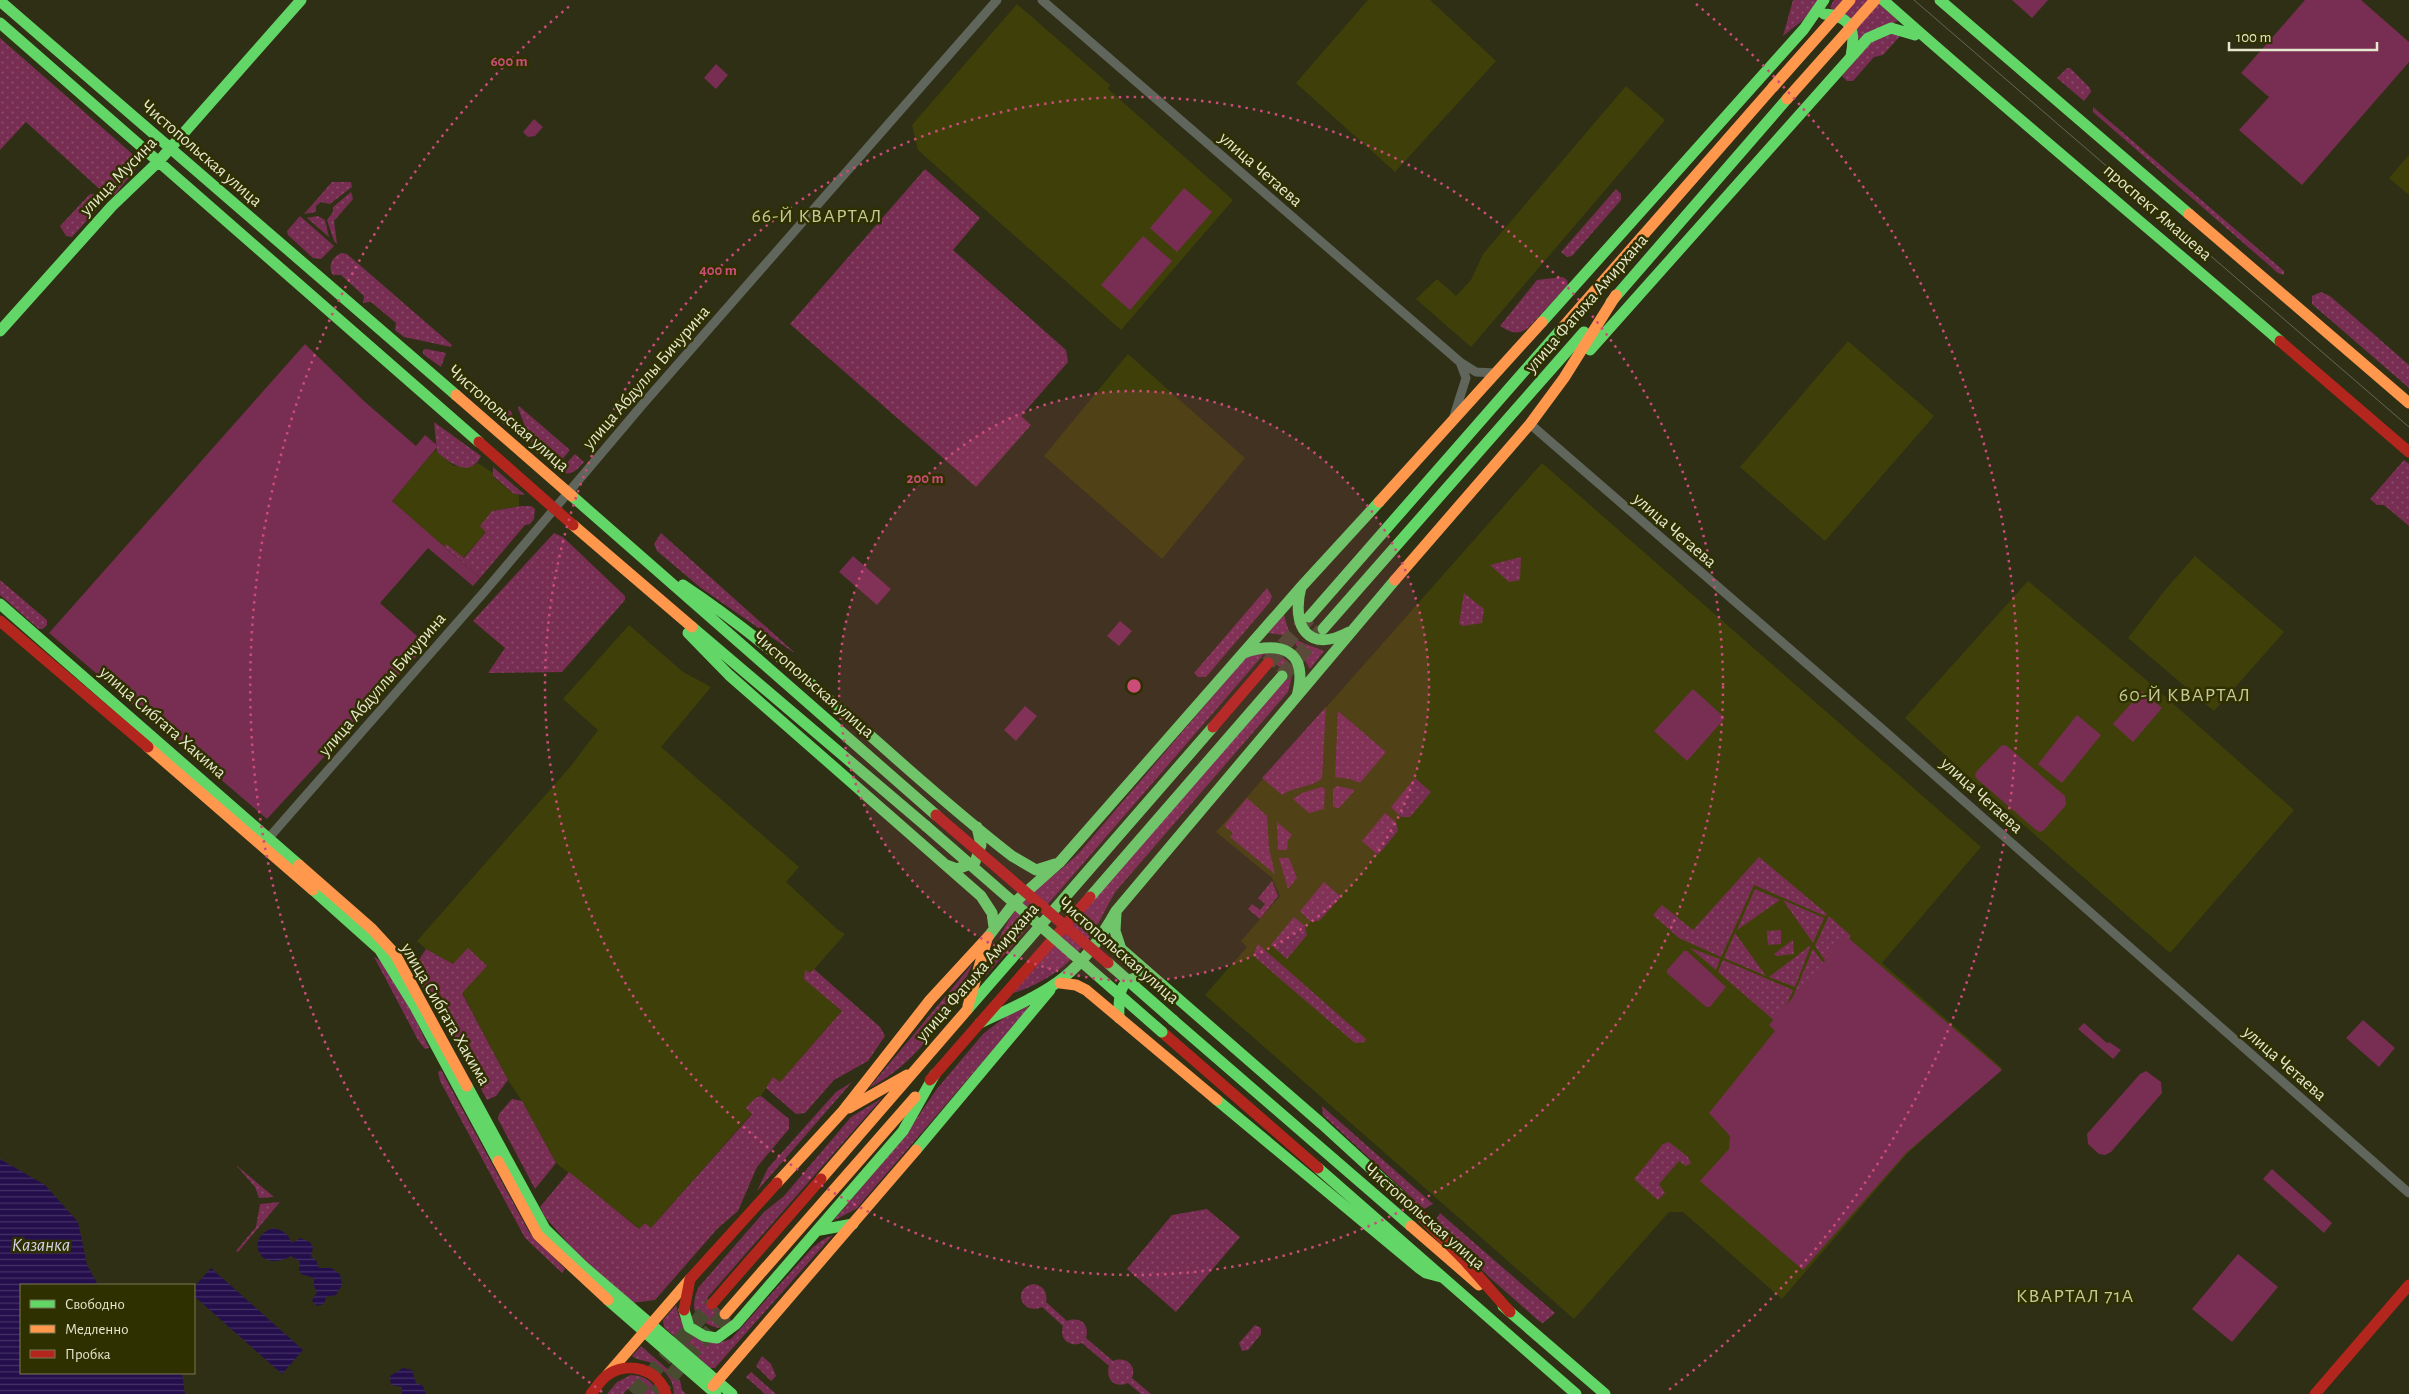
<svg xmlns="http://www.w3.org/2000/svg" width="2409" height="1394" font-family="'Alegreya Sans',sans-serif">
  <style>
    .built { fill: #3f4009 }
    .grass { fill: url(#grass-dots) }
    .park { fill: #782e52 }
    .water { fill: url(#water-rules) }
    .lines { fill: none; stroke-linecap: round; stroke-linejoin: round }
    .primary-tunnel { stroke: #494b31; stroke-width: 15; stroke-dasharray: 15 8; stroke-linecap: butt }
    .street { stroke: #60665c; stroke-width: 9 }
    .fast { stroke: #63d668; stroke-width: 11 }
    .slow { stroke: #ff974d; stroke-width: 11 }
    .jam { stroke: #b3261e; stroke-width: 11 }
    .tram { stroke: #646759; stroke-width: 1 }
    .fast-bridge { stroke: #63d668; stroke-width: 11 }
    .slow-bridge { stroke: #ff974d; stroke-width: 11 }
    .jam-bridge { stroke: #b3261e; stroke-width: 11 }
    .ring { fill: none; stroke: #cb4c78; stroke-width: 2.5; stroke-dasharray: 2.5 5 }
    .labels { text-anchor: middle; stroke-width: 5; stroke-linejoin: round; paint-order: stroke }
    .street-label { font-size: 18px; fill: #e5e7ce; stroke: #2f3000 }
    .water-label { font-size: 19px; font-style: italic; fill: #d7d4ee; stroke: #2f3000 }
    .quarter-label { font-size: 20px; letter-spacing: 1px; fill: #c4c796; stroke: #2f3000 }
    .centre { fill: #cb4c78; stroke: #2f3000; stroke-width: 2.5 }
    .ring-label { font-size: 15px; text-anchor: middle; font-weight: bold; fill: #cb4c78; stroke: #2f3000; stroke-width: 5; stroke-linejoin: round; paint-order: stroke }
  </style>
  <defs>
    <pattern id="grass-dots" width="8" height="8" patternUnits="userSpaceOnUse" patternTransform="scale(1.25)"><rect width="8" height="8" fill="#782e52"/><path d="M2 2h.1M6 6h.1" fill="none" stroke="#8b4c6a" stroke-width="1.8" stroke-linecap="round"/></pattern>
    <pattern id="water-rules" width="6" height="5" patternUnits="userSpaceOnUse" patternTransform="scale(1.25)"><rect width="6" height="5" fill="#240f4c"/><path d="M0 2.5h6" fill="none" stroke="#443265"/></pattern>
  </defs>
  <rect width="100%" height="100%" fill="#2e2f15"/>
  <path class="built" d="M 1368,0 L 1430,0 L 1496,61 L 1395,172 L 1296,83 Z
    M 1017,4 L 1110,85 L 1108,89 L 1233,200 L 1121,330 L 918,150 L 912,125 Z
    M 1626,86 L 1665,120 L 1471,347 L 1416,299 L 1437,279 L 1456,296 L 1471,280 L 1483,254 Z
    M 2409,155 L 2409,195 L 2389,178 Z
    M 1848,341 L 1934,416 L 1825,541 L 1740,467 Z
    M 1128,354 L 1245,458 L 1162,559 L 1044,456 Z
    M 435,450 L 454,466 L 473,466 L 478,463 L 493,473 L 493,477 L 514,494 L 519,495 L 519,506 L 492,511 L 486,532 L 463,558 L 444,547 L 392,501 Z
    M 1542,463 L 1981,847 L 1882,963 L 2002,1068 L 1907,1154 L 1782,1299 L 1683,1212 L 1669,1212 L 1574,1319 L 1205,995 L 1247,947 L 1241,941 L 1280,896 L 1272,878 L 1216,832 Z
    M 2195,556 L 2284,632 L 2214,711 L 2128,638 L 2166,589 Z
    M 2028,581 L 2145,679 L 2294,810 L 2170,953 L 1969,777 L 1905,718 Z
    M 629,625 L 683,672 L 711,687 L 661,747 L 799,867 L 786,882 L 838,930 L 845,934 L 810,974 L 805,970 L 842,1011 L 780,1082 L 773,1077 L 761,1096 L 755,1098 L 747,1108 L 752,1113 L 651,1228 L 645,1223 L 640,1229 L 556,1163 L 522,1101 L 508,1080 L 462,992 L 487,966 L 453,964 L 426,949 L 417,941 L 571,766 L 598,730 L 563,699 Z"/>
  <path class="grass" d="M 1793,0 L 1820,0 L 1802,21 L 1783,36 Z
    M 1834,0 L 1875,0 L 1898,21 L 1859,39 L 1830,7 Z
    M 1893,33 L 1900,36 L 1883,55 L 1874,57 L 1853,81 L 1847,81 L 1842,76 L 1872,41 Z
    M 0,38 L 138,159 L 138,166 L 114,196 L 105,194 L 26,122 L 0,150 Z
    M 2067,68 L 2070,68 L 2090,88 L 2091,92 L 2084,101 L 2057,78 Z
    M 2093,107 L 2284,271 L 2284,275 L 2278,273 L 2093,112 Z
    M 925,169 L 980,218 L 953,250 L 1066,350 L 1068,362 L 1021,416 L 1031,425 L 976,487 L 790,324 Z
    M 332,182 L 351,182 L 352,187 L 330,204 L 321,202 L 316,206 L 316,212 L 304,214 Z
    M 1616,189 L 1621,194 L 1621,200 L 1572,256 L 1567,257 L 1561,252 Z
    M 351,192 L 353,199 L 334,221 L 337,244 L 334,241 L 327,220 L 333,212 L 333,207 Z
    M 90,194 L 95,194 L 102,201 L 101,205 L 72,237 L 66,236 L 60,226 Z
    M 300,216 L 334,246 L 321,259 L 313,258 L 288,235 L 287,231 Z
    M 318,216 L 325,220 L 329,237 L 307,218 Z
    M 342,253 L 347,254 L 452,345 L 451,347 L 404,337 L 395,330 L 396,323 L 371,302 L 363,303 L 364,296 L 341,275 L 333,275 C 327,267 333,255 342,253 Z
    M 1563,277 L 1567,280 L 1568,285 L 1528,328 C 1518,336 1510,332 1500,326 L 1537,280 Z
    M 2321,292 L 2330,296 L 2409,365 L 2409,388 L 2312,304 L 2312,296 Z
    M 426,349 L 446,353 L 441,367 L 423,354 L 423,350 Z
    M 490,405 L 511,411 L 518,435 L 501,422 Z
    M 519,406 L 570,450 L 555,468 L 535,452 L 518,408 Z
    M 434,422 L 481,456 C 470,479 450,463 437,452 Z
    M 575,454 L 584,462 C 576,471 570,477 559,471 Z
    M 2404,460 L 2409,464 L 2409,526 L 2384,505 L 2377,505 L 2370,499 Z
    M 493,467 L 525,495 L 514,494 L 493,476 Z
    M 521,506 L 531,506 L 535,509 L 534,519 L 530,524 L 525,525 L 480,578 L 445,547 L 446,544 L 464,558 L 486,532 L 480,526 L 492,511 Z
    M 554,533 L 563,537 L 625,596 L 625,600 L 562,672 L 488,673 L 505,648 L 473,621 Z
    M 661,533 L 794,652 L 793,652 L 701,588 L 657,551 L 654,544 Z
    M 1521,557 L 1520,580 L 1509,582 L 1490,565 Z
    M 0,580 L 47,620 L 47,625 L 43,629 L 39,629 L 0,595 Z
    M 1267,588 L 1272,596 L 1270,602 L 1206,677 L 1198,677 L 1194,673 Z
    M 1464,593 L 1484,609 L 1482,623 L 1463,626 L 1459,624 Z
    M 1284,614 C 1290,645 1301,641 1324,651 L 1310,669 L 1295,643 L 1283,635 L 1268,633 Z
    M 1275,650 C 1293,665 1295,669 1288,692 L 1116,891 C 1108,903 1103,916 1095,929 C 1074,962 1048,983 1010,994 L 1289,675 L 1264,654 L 985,977 C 992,958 998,938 1009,920 C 1025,893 1057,875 1079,853 L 1247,656 Z
    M 1326,707 L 1322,778 C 1316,786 1293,787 1282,795 L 1262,778 Z
    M 1338,711 L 1386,752 L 1360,783 L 1350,779 L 1335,777 Z
    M 1415,778 L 1431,792 L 1410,817 L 1401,817 L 1391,807 Z
    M 1337,786 L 1355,790 L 1339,808 L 1333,807 L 1333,789 Z
    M 1322,787 L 1325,789 L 1324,809 L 1309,813 L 1293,799 L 1302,793 Z
    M 1247,798 L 1267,816 L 1269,848 L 1275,874 L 1230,837 L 1233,833 L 1224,826 Z
    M 1385,813 L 1396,822 L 1398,831 L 1378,855 L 1362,841 Z
    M 1277,822 L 1292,835 L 1288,840 L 1287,850 L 1278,850 Z
    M 1759,857 L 1827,914 L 1825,916 L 1754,885 L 1721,957 L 1679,938 L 1653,915 L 1662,905 L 1693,930 Z
    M 1279,858 L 1289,858 L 1297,878 L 1288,889 Z
    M 1272,881 L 1278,896 L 1260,919 L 1248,909 L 1252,904 L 1260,910 L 1265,904 L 1258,898 Z
    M 1324,882 L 1341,897 L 1319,921 L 1310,921 L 1300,911 Z
    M 1755,889 L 1780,900 L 1737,930 Z
    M 1783,900 L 1824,918 L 1813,943 Z
    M 1829,916 L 1851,936 L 1827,963 L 1815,946 Z
    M 1294,917 L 1305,926 L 1307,935 L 1287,959 L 1271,945 Z
    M 1781,930 L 1781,944 L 1768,945 L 1767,931 Z
    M 1735,933 L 1766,976 L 1724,958 Z
    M 1793,940 L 1794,954 L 1776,956 L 1774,954 Z
    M 1258,944 L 1366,1039 L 1365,1042 L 1355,1043 L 1257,959 L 1254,953 Z
    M 1811,945 L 1795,987 L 1769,977 Z
    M 468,948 L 487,966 L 462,993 L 508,1080 L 496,1096 L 487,1100 L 444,1019 L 413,972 L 413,969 L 426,949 L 453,964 Z
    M 1690,948 L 1720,959 L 1716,970 Z
    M 1813,949 L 1824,964 L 1789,1006 Z
    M 374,957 C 390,962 421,1031 429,1048 L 425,1049 L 418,1040 Z
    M 1723,960 L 1793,990 L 1782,1015 L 1776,1022 L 1718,972 Z
    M 973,963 C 953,1011 917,1064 869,1088 Z
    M 814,969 L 880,1027 L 885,1036 L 868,1061 L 834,1080 L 805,1113 L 796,1114 L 766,1088 L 773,1077 L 780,1082 L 842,1011 L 804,979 L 805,970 L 810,973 Z
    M 1030,1003 L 1023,1015 L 856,1209 L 833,1221 L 905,1136 L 936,1090 L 983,1034 L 1006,1016 Z
    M 441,1070 L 529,1232 L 565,1269 L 562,1273 L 525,1238 L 440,1081 L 438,1072 Z
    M 852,1082 L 757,1191 L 768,1168 L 836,1092 Z
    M 761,1096 L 789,1119 L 789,1129 L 757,1167 L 738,1211 L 718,1228 L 655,1300 L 631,1303 L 601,1281 L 545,1217 L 540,1207 L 569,1172 L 639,1229 L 645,1223 L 651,1228 L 752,1114 L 746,1108 L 755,1098 Z
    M 882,1098 L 707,1298 L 731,1320 L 729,1323 L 718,1328 C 695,1321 689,1311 698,1288 L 764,1212 L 784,1196 L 851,1117 Z
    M 512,1099 L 522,1101 L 556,1163 L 535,1189 L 498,1119 L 499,1114 Z
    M 1322,1106 L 1433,1204 L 1424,1209 L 1323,1115 Z
    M 1669,1142 L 1688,1157 L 1691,1163 L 1686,1166 L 1679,1161 L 1659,1184 L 1665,1193 L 1658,1200 L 1634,1179 L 1663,1144 Z
    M 236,1165 L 274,1197 L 259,1198 L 255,1187 Z
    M 280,1202 L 238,1252 L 236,1251 L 256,1227 L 260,1204 Z
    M 1207,1209 L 1240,1237 L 1176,1312 L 1127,1269 L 1172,1215 Z
    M 1440,1213 L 1555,1313 L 1543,1323 L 1539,1321 L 1489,1277 L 1439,1226 L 1437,1218 Z
    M 833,1235 L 715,1368 L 710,1368 L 664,1327 L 663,1320 L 676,1305 L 680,1319 L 718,1343 L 731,1339 L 813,1247 L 824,1239 Z
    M 1033,1284 C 1043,1285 1048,1292 1046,1302 L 1067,1321 C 1080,1316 1090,1324 1086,1338 L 1113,1361 C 1126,1356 1137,1365 1132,1378 L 1151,1394 L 1141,1394 L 1128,1383 C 1115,1389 1105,1379 1109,1366 L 1082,1343 C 1069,1348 1059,1339 1063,1326 L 1042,1307 C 1022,1316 1011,1289 1033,1284 Z
    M 1255,1325 L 1261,1328 L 1261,1334 L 1248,1350 L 1242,1351 L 1239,1343 Z
    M 641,1346 L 680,1380 L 682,1390 L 686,1394 L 674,1394 C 674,1380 664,1368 651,1363 C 645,1360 638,1361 632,1356 Z
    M 762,1356 L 771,1364 L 776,1376 L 771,1381 L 756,1366 Z
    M 751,1372 L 776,1394 L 765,1394 L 746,1377 Z
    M 631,1375 C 645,1376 653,1381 658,1394 L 634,1394 L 628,1389 L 623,1394 L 607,1394 L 617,1382 Z"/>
  <path class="park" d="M 2012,0 L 2048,0 L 2032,18 Z
    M 2305,0 L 2361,0 L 2409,42 L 2409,62 L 2302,185 L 2239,130 L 2269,97 L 2241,73 Z
    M 716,64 L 728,75 L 716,89 L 704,78 Z
    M 534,119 L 543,127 L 535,136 L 528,137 L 523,132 Z
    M 1184,188 L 1212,212 L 1177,252 L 1150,228 Z
    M 1143,236 L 1172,261 L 1130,310 L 1101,285 Z
    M 305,344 L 365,402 L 416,446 L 425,435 L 438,446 L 392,501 L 480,578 L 473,586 L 428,548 L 380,603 L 427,645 L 267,819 L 49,633 Z
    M 853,556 L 891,589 L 877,605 L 839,572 Z
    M 1120,621 L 1132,631 L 1119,646 L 1107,636 Z
    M 1693,689 L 1725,718 L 1687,761 L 1654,731 Z
    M 2142,691 L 2162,708 L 2133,742 L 2113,724 Z
    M 1025,706 L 1037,716 L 1016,741 L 1004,730 Z
    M 2077,715 L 2101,735 L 2062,783 L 2038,764 Z
    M 2002,745 L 2007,746 L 2065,796 L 2066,805 L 2044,830 L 2040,832 L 2036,830 L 1977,779 L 1975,775 L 1977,771 Z
    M 1846,936 L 2002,1070 L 1906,1153 L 1803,1270 L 1700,1181 L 1729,1149 L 1730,1136 L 1709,1113 L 1775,1031 L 1769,1025 Z
    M 1684,951 L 1687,951 L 1726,987 L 1710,1007 L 1706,1007 L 1667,973 L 1667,970 Z
    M 2363,1020 L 2395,1048 L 2379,1067 L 2346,1038 Z
    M 2084,1023 L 2107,1043 L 2109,1042 L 2121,1050 L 2113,1059 L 2078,1029 Z
    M 2146,1071 L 2161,1082 L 2162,1093 L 2111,1152 L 2105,1155 L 2099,1154 L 2088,1144 L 2087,1134 L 2140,1074 Z
    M 2272,1169 L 2332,1223 L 2324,1233 L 2263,1179 Z
    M 2238,1254 L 2278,1287 L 2232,1342 L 2192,1309 Z"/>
  <path class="water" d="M 0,1159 L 45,1185 L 78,1222 L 87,1265 L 98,1285 L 21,1285 L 21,1373 L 182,1373 L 185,1394 L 0,1394 Z
    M 274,1228 C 284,1231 288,1234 292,1243 L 300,1238 L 310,1242 L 313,1247 L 311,1257 L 316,1260 L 319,1268 L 331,1268 L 340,1274 L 342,1285 L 336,1295 L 326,1297 L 324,1304 L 317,1306 L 312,1301 L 317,1292 L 314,1286 L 314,1278 L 301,1274 L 299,1270 L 300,1262 L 291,1256 C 258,1275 244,1236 274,1228 Z
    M 211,1268 L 303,1350 L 282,1374 L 194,1296 L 194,1287 Z
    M 403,1368 L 412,1370 L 416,1383 L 423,1386 L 426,1394 L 402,1394 L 402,1387 L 391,1385 L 390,1376 Z"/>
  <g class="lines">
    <path class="primary-tunnel" d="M 1268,663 L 1309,617
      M 1282,676 L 1323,629
      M 634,1394 L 712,1304
      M 656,1394 L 725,1314"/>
    <path class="street" d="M 1042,0 L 1460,362 L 1476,372 L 1495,373
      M 1454,416 L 1466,378 L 1460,362
      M 1530,424 L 1881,728 L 2409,1193
      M 266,841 L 485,591 L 643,404 L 997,0"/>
    <path class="fast" d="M 1883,0 C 2013,116 2148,227 2280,341
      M 1940,0 L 2189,214
      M 0,1 L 456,395
      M 1824,14 C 1852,16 1856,31 1851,56
      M 0,23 L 479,442
      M 1611,302 L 1787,99
      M 1542,322 L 1804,29 L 1824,0
      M 0,331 L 112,206 L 159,161 L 301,0
      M 1590,350 L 1868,38 L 1891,28 L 1915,35
      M 572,496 L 936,815
      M 683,585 C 802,664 899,769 1012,856 L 1036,870 L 1055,864
      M 1301,587 C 1291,626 1308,654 1349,632
      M 0,604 L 299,865
      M 1309,617 L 1562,328
      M 692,627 L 926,826
      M 1323,629 L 1584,332
      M 688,633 L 729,675 L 981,896 L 992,913 L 994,927
      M 1243,653 C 1282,640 1309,651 1297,696
      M 946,865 L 957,869 L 975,862 L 981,845 L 977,827
      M 313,890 L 380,950 L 414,1005 L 498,1161
      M 1090,897 L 1282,676
      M 1116,913 L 1115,931 L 1121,949 L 1322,1124 L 1404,1199
      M 988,937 L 1014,903 L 1059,863 L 1302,586 L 1379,502
      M 967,1010 L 1213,727
      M 1119,1018 C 1118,991 1120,974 1152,977
      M 1173,1020 L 1411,1226
      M 980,1023 C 1049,990 1077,981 1116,911 L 1395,580
      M 467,1086 L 545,1229 L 583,1266 L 732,1394
      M 1217,1100 L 1419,1268 L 1426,1273 L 1441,1277
      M 916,1150 L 1050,990
      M 1318,1168 L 1576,1394
      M 820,1230 L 853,1224
      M 608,1300 L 716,1394
      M 1503,1306 L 1605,1394
      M 684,1310 L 689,1327 L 704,1336 L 717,1338 L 736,1324 L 903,1131 L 935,1074"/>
    <path class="slow" d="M 2189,214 L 2409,403
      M 1562,328 L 1773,87
      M 456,395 L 572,496
      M 1379,502 L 1542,322
      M 573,525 L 692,627
      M 1395,580 L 1530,424 L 1564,378 L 1616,295
      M 148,747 L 313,890
      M 299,865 L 372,929 L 395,954 L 467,1086
      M 1060,983 L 1076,985 L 1086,990 L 1217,1100
      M 968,1006 L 987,939
      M 849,1108 L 907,1075
      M 498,1161 L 538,1235 L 608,1300
      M 821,1179 L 967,1010
      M 777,1183 L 843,1111 L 930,1000 L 988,937
      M 1411,1226 L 1479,1285
      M 725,1314 L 915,1097
      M 607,1375 L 690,1279
      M 713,1386 L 916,1150"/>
    <path class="jam" d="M 2280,341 L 2409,452
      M 479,442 L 573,525
      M 0,621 L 148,747
      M 1213,727 L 1268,663
      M 1162,1032 L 1318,1168
      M 930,1080 L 1090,897
      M 1404,1199 L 1466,1262 L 1510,1312
      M 712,1304 L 821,1179
      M 684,1310 L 690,1279 L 777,1183
      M 591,1394 C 596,1388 600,1381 606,1376 C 628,1360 659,1369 666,1394
      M 2315,1394 L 2409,1285"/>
    <path class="tram" d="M 1914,0 L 2409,427"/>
    <path class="fast-bridge" d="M 926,826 L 1162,1032
      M 1108,963 L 1173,1020"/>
    <path class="slow-bridge" d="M 1773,87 L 1850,0
      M 1787,99 L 1875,0"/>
    <path class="jam-bridge" d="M 936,815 L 1108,963"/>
  </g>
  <circle cx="1134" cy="686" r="295" fill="#cb4c78" fill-opacity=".12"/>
  <g class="ring">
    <circle cx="1134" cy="686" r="295"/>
    <circle cx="1134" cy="686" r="589"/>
    <path d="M602 1392A884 884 0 0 1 572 4M1696 4A884 884 0 0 1 1666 1392"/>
  </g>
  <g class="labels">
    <g class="street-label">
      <text transform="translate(202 153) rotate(41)" y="6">Чистопольская улица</text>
      <text transform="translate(1261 169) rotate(41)" y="6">улица Четаева</text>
      <text transform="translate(118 176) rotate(-46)" y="6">улица Мусина</text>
      <text transform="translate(2158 212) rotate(41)" y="6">проспект Ямашева</text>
      <text transform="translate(1586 303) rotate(-49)" y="6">улица Фатыха Амирхана</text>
      <text transform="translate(646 377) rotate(-49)" y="6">улица Абдуллы Бичурина</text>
      <text transform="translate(509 418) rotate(41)" y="6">Чистопольская улица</text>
      <text transform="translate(1675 530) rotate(41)" y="6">улица Четаева</text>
      <text transform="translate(382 684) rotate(-49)" y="6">улица Абдуллы Бичурина</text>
      <text transform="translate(814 684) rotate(41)" y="6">Чистопольская улица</text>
      <text transform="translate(163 722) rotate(41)" y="6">улица Сибгата Хакима</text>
      <text transform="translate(1982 795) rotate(42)" y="6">улица Четаева</text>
      <text transform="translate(1119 950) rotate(41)" y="6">Чистопольская улица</text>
      <text transform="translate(977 972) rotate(-49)" y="6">улица Фатыха Амирхана</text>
      <text transform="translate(446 1014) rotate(60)" y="6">улица Сибгата Хакима</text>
      <text transform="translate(2285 1063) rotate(41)" y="6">улица Четаева</text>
      <text transform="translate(1425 1216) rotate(41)" y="6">Чистопольская улица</text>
    </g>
    <g class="water-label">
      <text x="41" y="1251">Казанка</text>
    </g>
    <g class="quarter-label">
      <text x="817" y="222">66-Й КВАРТАЛ</text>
      <text x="2185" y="701">60-Й КВАРТАЛ</text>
      <text x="2075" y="1302">КВАРТАЛ 71А</text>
    </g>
  </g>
  <circle cx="1134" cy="686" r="8" class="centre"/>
  <g class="ring-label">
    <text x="509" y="66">600 m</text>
    <text x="718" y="275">400 m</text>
    <text x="925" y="483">200 m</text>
  </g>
  <rect x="20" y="1284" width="175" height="90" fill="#2f3000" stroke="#787952"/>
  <rect x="30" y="1300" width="25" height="8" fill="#63d668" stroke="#787952"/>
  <text x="65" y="1309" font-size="15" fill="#e5e7ce">Свободно</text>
  <rect x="30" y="1325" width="25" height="8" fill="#ff974d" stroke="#787952"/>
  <text x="65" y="1334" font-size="15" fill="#e5e7ce">Медленно</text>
  <rect x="30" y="1350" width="25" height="8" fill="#b3261e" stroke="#787952"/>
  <text x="65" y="1359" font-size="15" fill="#e5e7ce">Пробка</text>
  <path d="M2229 42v8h148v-8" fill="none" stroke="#e5e7ce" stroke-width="2.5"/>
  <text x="2236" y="42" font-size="15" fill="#e5e7ce" stroke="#2f3000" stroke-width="4" paint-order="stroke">100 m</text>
</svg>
